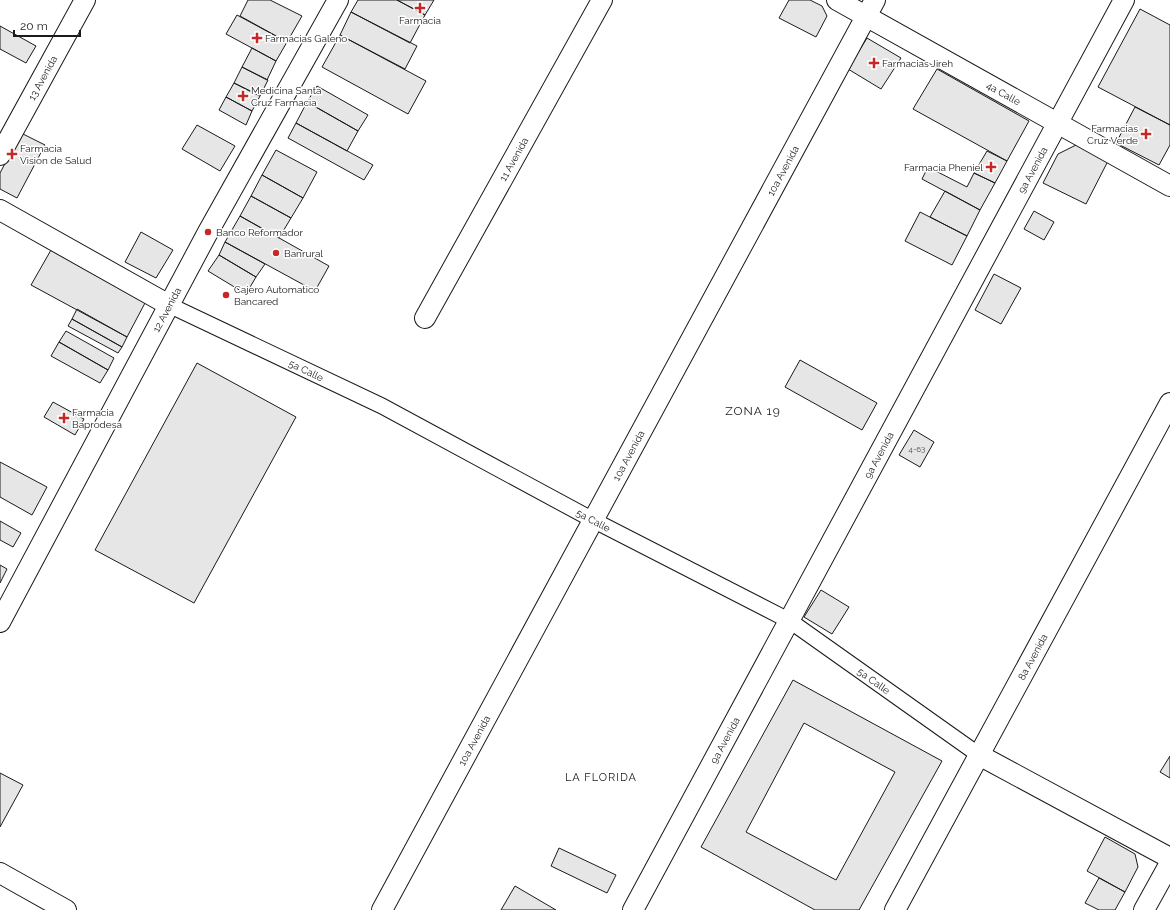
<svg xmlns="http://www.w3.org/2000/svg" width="1170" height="910" font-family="Raleway,sans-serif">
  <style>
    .building { fill: #e6e6e6; stroke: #1a1a1a; fill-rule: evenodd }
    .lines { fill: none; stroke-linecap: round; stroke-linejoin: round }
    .pedestrian-casing { stroke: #1a1a1a; stroke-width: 17 }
    .minor-casing { stroke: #1a1a1a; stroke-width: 22 }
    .pedestrian { stroke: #fff; stroke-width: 15 }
    .minor { stroke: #fff; stroke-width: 20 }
    .poi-dot { fill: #c62828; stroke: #fff; stroke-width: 1.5 }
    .labels { text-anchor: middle; stroke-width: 3; stroke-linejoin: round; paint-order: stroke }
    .number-label { font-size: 8px; fill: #4d4d4d }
    .poi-label { font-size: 10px; fill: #1a1a1a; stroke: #fff; text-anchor: start }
    .street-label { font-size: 10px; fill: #1a1a1a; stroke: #fff }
    .neighbourhood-label { font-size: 11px; letter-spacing: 1px; fill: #1a1a1a; stroke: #fff }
    .quarter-label { font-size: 12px; letter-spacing: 1px; fill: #1a1a1a; stroke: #fff }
  </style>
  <rect width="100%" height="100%" fill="#fff"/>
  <path class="building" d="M 248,0 L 270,0 L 302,16 L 287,42 L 240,16 Z
    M 358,0 L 397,0 L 425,15 L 410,43 L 351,12 Z
    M 397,0 L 434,0 L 425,15 Z
    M 789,0 L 810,0 L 822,6 L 827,16 L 816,37 L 779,18 Z
    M 1140,9 L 1170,25 L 1170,125 L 1098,87 Z
    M 351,12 L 417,46 L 405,69 L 340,35 Z
    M 237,15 L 287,42 L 276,61 L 226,34 Z
    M 0,26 L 36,46 L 26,63 L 0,49 Z
    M 340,35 L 426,81 L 408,114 L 322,67 Z
    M 867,38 L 901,58 L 881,89 L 848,69 Z
    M 252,48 L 276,61 L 267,80 L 242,67 Z
    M 242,67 L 268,80 L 260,96 L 234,83 Z
    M 937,69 L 1029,121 L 1007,161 L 913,109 Z
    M 234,83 L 260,96 L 252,111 L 226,97 Z
    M 317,86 L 368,115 L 358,131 L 307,102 Z
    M 226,97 L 252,111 L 246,125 L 219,110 Z
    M 307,102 L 358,131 L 347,151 L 296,123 Z
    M 1135,107 L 1170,125 L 1170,145 L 1159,165 L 1116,143 Z
    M 296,123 L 373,165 L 364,180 L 288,138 Z
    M 197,125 L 235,146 L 220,171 L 182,149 Z
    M 21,133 L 45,145 L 17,198 L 0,189 L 0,173 Z
    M 1076,145 L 1108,161 L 1086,204 L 1043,183 L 1058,154 Z
    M 276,150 L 317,172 L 303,198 L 262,175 Z
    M 987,151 L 1007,161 L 995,183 L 974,173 Z
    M 928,167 L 967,187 L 974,173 L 995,183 L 980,210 L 922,179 Z
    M 262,175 L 303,198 L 291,218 L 251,196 Z
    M 945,191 L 980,210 L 967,236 L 930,217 Z
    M 251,196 L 291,218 L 279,238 L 240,216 Z
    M 1034,211 L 1054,222 L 1044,240 L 1024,229 Z
    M 920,212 L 967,236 L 952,265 L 905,241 Z
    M 240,216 L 329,266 L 315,291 L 225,242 Z
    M 141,232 L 173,250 L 156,278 L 125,262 Z
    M 225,242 L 265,264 L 256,277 L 219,255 Z
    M 51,250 L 145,303 L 127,337 L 31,285 Z
    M 219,255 L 256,277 L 246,294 L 208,271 Z
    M 994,274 L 1021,288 L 1001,324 L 975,310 Z
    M 77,309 L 127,337 L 122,347 L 72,319 Z
    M 72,319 L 122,347 L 118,353 L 68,326 Z
    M 66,331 L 114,358 L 108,370 L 59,342 Z
    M 59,342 L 108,370 L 100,383 L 51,356 Z
    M 800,360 L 877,403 L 862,430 L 785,387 Z
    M 197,363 L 296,417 L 194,603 L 95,550 Z
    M 53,402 L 84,419 L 75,435 L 44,417 Z
    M 914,430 L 934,442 L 920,467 L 899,455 Z
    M 0,462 L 47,487 L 32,515 L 0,497 Z
    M 0,521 L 21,533 L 13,547 L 0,540 Z
    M 0,565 L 7,569 L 0,583 Z
    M 821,590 L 849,607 L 832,634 L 804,617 Z
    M 793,680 L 942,761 L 859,910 L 815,910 L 701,847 ZM 804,723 L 895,772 L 836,880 L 746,832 Z
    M 1170,756 L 1170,778 L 1160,772 Z
    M 0,773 L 23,785 L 0,827 Z
    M 1105,837 L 1135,854 L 1138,867 L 1125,892 L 1087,871 Z
    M 559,848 L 616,875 L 607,893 L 551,866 Z
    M 1099,878 L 1125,892 L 1115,910 L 1099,910 L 1085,903 Z
    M 515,886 L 556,910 L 501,910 Z"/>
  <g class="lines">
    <g class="pedestrian-casing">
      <g id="pedestrian">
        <path id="s1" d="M 169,305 L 382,406 L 593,520 L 790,621 L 979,755"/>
      </g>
    </g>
    <g class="minor-casing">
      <g id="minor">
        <path id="s2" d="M 837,0 L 1170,186"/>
        <path id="s3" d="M 0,155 L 85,0"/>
        <path d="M 0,210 L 169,305"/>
        <path id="s4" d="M 425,318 L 602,0"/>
        <path id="s5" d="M 0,622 L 208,232 L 338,0"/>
        <path d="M 979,755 L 1170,858"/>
        <path d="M 0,873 L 66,910"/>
        <path id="s6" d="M 382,910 L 875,0"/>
        <path id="s7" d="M 633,910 L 1124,0"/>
        <path id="s8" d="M 895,910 L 1170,403"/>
        <path d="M 1144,910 L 1170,863"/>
      </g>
    </g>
    <use href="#pedestrian" class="pedestrian"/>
    <use href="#minor" class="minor"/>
  </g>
  <g class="poi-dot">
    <path d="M418 2h4v4h4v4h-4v4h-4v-4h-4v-4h4z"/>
    <path d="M255 32h4v4h4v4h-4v4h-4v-4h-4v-4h4z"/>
    <path d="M872 57h4v4h4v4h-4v4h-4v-4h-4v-4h4z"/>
    <path d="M241 90h4v4h4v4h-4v4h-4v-4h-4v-4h4z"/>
    <path d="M1144 128h4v4h4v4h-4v4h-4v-4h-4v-4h4z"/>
    <path d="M10 148h4v4h4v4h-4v4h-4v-4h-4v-4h4z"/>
    <path d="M989 161h4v4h4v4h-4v4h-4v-4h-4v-4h4z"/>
    <circle cx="208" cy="232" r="4"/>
    <circle cx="276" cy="253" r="4"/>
    <circle cx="226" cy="295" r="4"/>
    <path d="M62 412h4v4h4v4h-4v4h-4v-4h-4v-4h4z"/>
  </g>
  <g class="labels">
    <g class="number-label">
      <text x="917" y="452">4-63</text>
    </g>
    <g class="poi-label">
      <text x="420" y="24" text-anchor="middle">Farmacia</text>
      <text x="265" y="42">Farmacias Galeno</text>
      <text x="882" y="67">Farmacias Jireh</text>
      <text x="251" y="94">Medicina Santa<tspan x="251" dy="12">Cruz Farmacia</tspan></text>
      <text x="1138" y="132" text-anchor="end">Farmacias<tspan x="1138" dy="12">Cruz Verde</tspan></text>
      <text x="20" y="152">Farmacia<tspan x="20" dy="12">Vision de Salud</tspan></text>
      <text x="983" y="171" text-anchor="end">Farmacia Pheniel</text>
      <text x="216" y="236">Banco Reformador</text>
      <text x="284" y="257">Banrural</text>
      <text x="234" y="293">Cajero Automatico<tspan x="234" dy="12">Bancared</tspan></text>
      <text x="72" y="416">Farmacia<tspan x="72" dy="12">Baprodesa</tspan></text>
    </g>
    <g class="street-label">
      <text dy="4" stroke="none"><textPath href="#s3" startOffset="88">13 Avenida</textPath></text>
      <text dy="4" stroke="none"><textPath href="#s2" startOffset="191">4a Calle</textPath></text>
      <text dy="4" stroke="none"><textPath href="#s4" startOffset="182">11 Avenida</textPath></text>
      <text dy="4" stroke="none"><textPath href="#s6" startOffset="841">10a Avenida</textPath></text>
      <text dy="4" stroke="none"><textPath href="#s7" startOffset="841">9a Avenida</textPath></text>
      <text dy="4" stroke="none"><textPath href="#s5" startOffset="354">12 Avenida</textPath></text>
      <text dy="4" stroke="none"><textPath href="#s1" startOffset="152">5a Calle</textPath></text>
      <text dy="4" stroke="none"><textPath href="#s6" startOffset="517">10a Avenida</textPath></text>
      <text dy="4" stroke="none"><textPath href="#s7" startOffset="517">9a Avenida</textPath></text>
      <text dy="4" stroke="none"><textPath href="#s1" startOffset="476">5a Calle</textPath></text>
      <text dy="4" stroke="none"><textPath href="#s8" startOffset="288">8a Avenida</textPath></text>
      <text dy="4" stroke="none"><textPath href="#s1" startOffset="800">5a Calle</textPath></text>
      <text dy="4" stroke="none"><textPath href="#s6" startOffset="193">10a Avenida</textPath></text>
      <text dy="4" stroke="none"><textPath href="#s7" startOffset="193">9a Avenida</textPath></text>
    </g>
    <g class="neighbourhood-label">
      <text x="601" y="781">LA FLORIDA</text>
    </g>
    <g class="quarter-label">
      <text x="753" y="415">ZONA 19</text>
    </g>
  </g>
  <path d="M14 30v6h66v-6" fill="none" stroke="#1a1a1a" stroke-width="2"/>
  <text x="20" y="30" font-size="12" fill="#1a1a1a" stroke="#ffffff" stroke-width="3" paint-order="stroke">20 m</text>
</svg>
